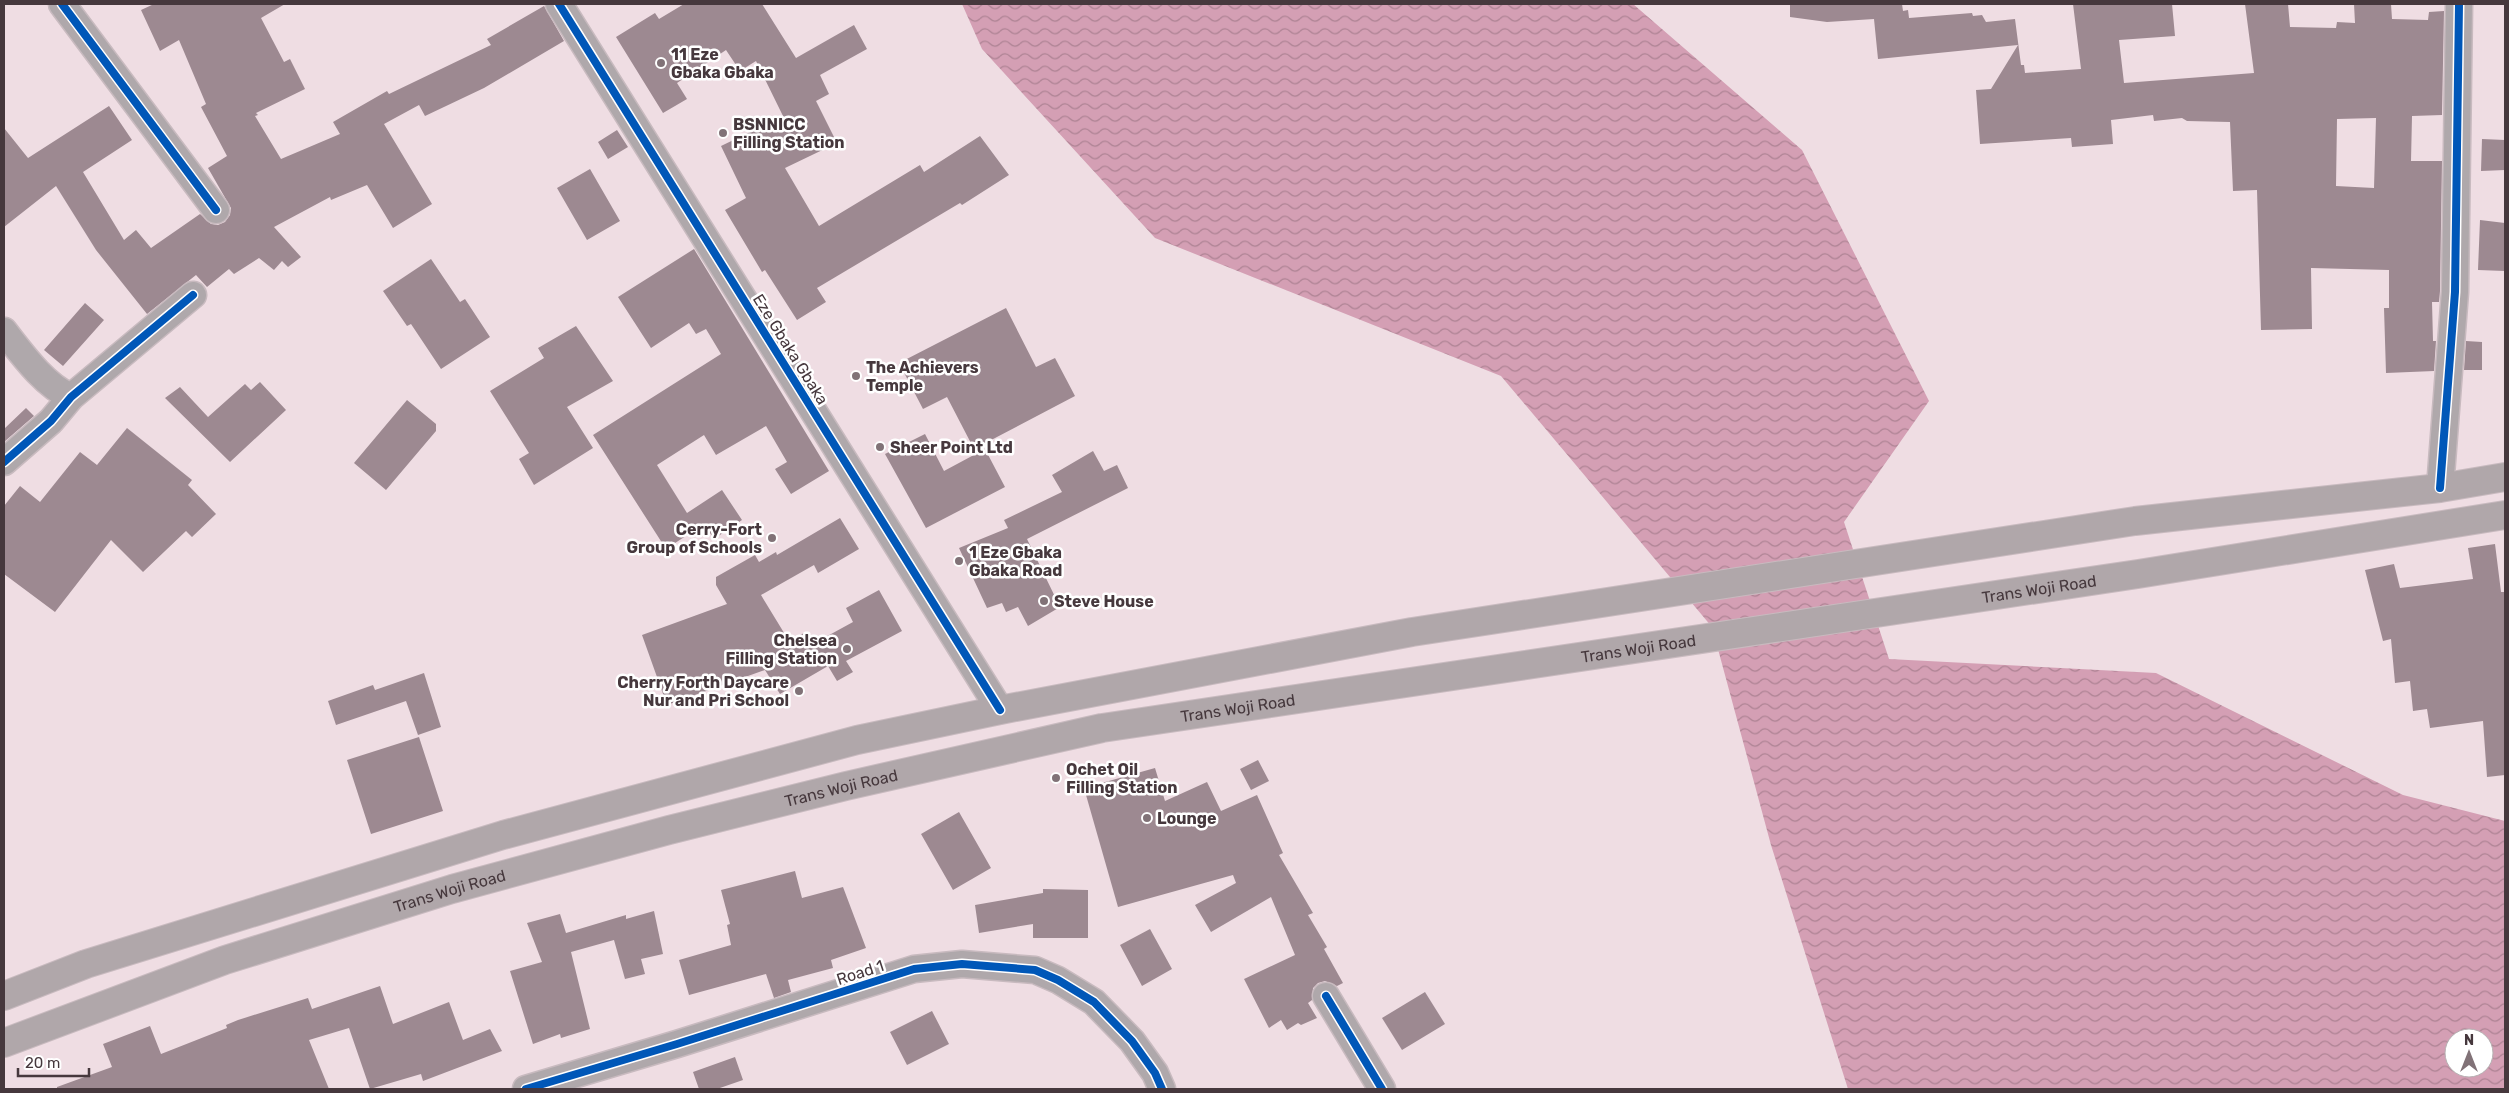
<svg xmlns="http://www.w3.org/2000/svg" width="2509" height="1093" font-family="Rubik,sans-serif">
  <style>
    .water { fill: url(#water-waves); fill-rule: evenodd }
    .building { fill: #9d8991; fill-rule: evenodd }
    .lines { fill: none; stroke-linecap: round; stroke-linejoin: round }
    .minor-casing { stroke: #c8babf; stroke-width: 29 }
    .secondary-casing { stroke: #c8babf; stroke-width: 30 }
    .minor { stroke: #afa8ab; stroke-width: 26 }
    .secondary { stroke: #b0a7aa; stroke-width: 28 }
    .cycleway-casing { stroke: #fff; stroke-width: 11 }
    .cycleway { stroke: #0057b8; stroke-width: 8 }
    .poi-dot { fill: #817277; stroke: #fff; stroke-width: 2 }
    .labels { text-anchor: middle; stroke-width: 5; stroke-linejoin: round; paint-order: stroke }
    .poi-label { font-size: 16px; font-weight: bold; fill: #46383d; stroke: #fff; text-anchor: start }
    .street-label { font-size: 16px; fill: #46383d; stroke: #fff }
  </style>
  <defs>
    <pattern id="water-waves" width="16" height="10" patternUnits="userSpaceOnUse" patternTransform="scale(1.25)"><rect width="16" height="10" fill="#d49fb4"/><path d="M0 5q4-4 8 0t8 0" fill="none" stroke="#ae8394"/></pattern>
  </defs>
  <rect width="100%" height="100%" fill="#efdde3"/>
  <path class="water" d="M 962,4 L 1633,4 L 1802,150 L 1929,401 L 1844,522 L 1889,659 L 2156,673 L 2403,795 L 2505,821 L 2505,1089 L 1848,1089 L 1771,845 L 1712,627 L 1501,376 L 1155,238 L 982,49 ZM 2454,1038 L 2484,1038 L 2484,1068 L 2454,1068 Z"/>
  <path class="building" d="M 154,4 L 285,4 L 261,18 L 284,62 L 290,59 L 305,89 L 256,113 L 258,115 L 255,116 L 281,159 L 340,134 L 333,122 L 387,91 L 389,94 L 491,45 L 487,39 L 544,6 L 564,41 L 484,88 L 425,116 L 419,105 L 384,124 L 432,204 L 393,228 L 367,185 L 331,200 L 330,197 L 274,227 L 301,257 L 288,267 L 282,261 L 274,270 L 259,258 L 234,274 L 229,269 L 207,287 L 196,275 L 147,314 L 96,250 L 56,186 L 4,227 L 4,128 L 28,158 L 109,106 L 132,140 L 83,172 L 124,240 L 136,230 L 151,248 L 200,214 L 211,224 L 218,225 L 225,222 L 230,215 L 231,208 L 208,168 L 227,156 L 201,107 L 206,104 L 179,40 L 160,51 L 141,10 Z
    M 684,4 L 762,4 L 796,58 L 854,25 L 867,49 L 820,75 L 829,94 L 816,101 L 837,143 L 785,168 L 819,226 L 920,165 L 924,172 L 980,136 L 1009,175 L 962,205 L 960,203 L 817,288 L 826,302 L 797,320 L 765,270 L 762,272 L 725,210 L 746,198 L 721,146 L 783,116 L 756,61 L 740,71 L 726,50 L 677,83 L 687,99 L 663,113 L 616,37 L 655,13 L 659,19 Z
    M 1790,4 L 1902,4 L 1903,11 L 1908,10 L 1909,18 L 1972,13 L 1973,16 L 1982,15 L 1986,22 L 2015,19 L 2021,65 L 2024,65 L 2025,73 L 2081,69 L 2073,4 L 2172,4 L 2175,36 L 2119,40 L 2124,83 L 2254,73 L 2245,4 L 2288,4 L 2290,27 L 2336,28 L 2337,22 L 2355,23 L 2354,4 L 2391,4 L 2392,19 L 2428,20 L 2429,12 L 2444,11 L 2442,115 L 2412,116 L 2411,161 L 2442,161 L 2440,291 L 2439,302 L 2432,302 L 2433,341 L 2436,341 L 2434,371 L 2386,373 L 2384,308 L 2389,308 L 2389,270 L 2311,268 L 2312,329 L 2261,330 L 2257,190 L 2233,191 L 2230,122 L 2187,121 L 2182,118 L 2154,121 L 2153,115 L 2111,120 L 2113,144 L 2072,147 L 2071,138 L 1980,144 L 1976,90 L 1991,89 L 2018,45 L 1878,59 L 1874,19 L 1827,22 L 1790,17 ZM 2376,118 L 2374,188 L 2336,186 L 2337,119 Z
    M 617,130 L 628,147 L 608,159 L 598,142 Z
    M 2482,139 L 2505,140 L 2505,170 L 2481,171 Z
    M 590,169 L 620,221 L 587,240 L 557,188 Z
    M 2480,220 L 2505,223 L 2505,271 L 2478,270 Z
    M 694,249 L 829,471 L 791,494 L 775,469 L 787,462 L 766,426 L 716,455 L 704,435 L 657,465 L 687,513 L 722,490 L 742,520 L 714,539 L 704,524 L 666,549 L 593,435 L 721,354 L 706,329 L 696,334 L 689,323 L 651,348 L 618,297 Z
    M 431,259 L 460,302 L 465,299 L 490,337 L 441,369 L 411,324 L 407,326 L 383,291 Z
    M 85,303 L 104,320 L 63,366 L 44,350 Z
    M 1006,308 L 1036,367 L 1055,358 L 1075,396 L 974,449 L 947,397 L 923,409 L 899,363 Z
    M 576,326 L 613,381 L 567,407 L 593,448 L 534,485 L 519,459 L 529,453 L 490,391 L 544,358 L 538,348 Z
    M 2466,341 L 2482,342 L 2482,370 L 2464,370 Z
    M 260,382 L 286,410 L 230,462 L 165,398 L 180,387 L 208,417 L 245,384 L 251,390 Z
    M 407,400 L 436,424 L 436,431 L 386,490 L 354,463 Z
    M 26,408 L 34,416 L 4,442 L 4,429 Z
    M 127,428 L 192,480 L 188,485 L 216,514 L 192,537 L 186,531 L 143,572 L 111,540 L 55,612 L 4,574 L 4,506 L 20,486 L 40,502 L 80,452 L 97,465 Z
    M 925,434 L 944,471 L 985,449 L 1005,487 L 926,528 L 885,454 Z
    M 1093,451 L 1104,471 L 1117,465 L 1128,488 L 1027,539 L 1060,607 L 1028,626 L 1018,607 L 1006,612 L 1002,603 L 987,608 L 959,548 L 1008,528 L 1004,520 L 1062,492 L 1052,475 Z
    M 840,518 L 859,549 L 818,573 L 814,565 L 761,595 L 789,641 L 804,633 L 811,645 L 853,622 L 846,608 L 879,590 L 902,631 L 846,661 L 853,672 L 837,681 L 828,666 L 780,694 L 765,670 L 667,705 L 642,635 L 727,604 L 716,585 L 716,577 L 755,555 L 759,562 L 776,552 L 777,555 Z
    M 2495,544 L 2501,592 L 2505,592 L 2505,775 L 2487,777 L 2483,721 L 2430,728 L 2427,709 L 2413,711 L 2410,681 L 2395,683 L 2391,639 L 2383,641 L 2365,570 L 2394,564 L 2400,588 L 2473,579 L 2468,548 Z
    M 424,673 L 441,727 L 418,735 L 406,701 L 336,725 L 328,701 L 373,685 L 375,690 Z
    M 419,737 L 443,811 L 371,834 L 347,760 Z
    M 1258,760 L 1269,781 L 1251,790 L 1240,769 Z
    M 1155,768 L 1165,801 L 1207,782 L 1221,811 L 1257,795 L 1283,853 L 1279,855 L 1313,913 L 1308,915 L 1327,947 L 1324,949 L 1343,983 L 1337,986 L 1325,981 L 1318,983 L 1313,988 L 1312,1000 L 1308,1003 L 1317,1018 L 1301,1025 L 1298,1023 L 1287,1030 L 1281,1020 L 1269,1028 L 1244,979 L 1295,955 L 1271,897 L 1211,932 L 1195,905 L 1236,883 L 1233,875 L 1118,907 L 1084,788 Z
    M 959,812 L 991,868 L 953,890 L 921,834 Z
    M 795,871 L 802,898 L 843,887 L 866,948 L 831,960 L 833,968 L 788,980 L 791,992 L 774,998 L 766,974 L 689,995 L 679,960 L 731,945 L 727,925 L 730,924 L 721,890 Z
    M 1043,889 L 1088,890 L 1088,938 L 1033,938 L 1033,924 L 979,933 L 975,905 L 1043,893 Z
    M 654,911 L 663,954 L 641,959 L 645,974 L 625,979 L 614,940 L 571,952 L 590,1029 L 561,1038 L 560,1034 L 533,1044 L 510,971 L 542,962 L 527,923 L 560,914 L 566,933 L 626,915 L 626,919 Z
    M 1150,929 L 1172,969 L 1142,986 L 1120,945 Z
    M 380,986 L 393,1024 L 449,1002 L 463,1040 L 490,1029 L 502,1051 L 423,1081 L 421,1074 L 370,1089 L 349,1028 L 309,1040 L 329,1089 L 57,1089 L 57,1087 L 112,1067 L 103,1044 L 150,1026 L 161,1054 L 227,1028 L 226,1025 L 238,1020 L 308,998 L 312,1009 Z
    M 1425,992 L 1445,1024 L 1402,1050 L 1382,1018 Z
    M 932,1011 L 949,1044 L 907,1065 L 890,1032 Z
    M 735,1057 L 743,1080 L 717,1089 L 699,1089 L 693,1072 Z"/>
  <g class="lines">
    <g class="minor-casing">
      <path id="minor" d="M 62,4 L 216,210
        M 559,4 L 1000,710
        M 4,331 C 22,354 44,385 71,397
        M 4,462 L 51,421 L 71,397 L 193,295
        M 2440,488 L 2455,292 L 2459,4
        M 1326,996 L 1382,1089
        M 526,1089 L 677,1044 L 914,969 L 962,964 L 1035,970 L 1058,980 L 1094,1002 L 1132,1041 L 1155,1073 L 1162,1089"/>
    </g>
    <g class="secondary-casing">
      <g id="secondary">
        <path d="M 4,996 L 86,964 L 503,835 L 857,740 L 1000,710 L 1412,632 L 2135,521 L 2440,488 L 2505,477"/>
        <path id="s1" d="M 4,1043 L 225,960 L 452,889 L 669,830 L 846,786 L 1102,728 L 2138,574 L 2505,515"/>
      </g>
    </g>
    <use href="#minor" class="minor"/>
    <use href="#secondary" class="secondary"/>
    <g class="cycleway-casing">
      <path id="cycleway" d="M 62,4 L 216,210
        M 559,4 L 1000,710
        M 4,462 L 51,421 L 71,397 L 193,295
        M 2440,488 L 2455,292 L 2459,4
        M 1326,996 L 1382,1089
        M 526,1089 L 677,1044 L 914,969 L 962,964 L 1035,970 L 1058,980 L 1094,1002 L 1132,1041 L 1155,1073 L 1162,1089"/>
    </g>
    <use href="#cycleway" class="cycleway"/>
  </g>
  <g class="poi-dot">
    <circle cx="661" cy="63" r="5"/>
    <circle cx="723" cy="133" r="5"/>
    <circle cx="856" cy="376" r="5"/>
    <circle cx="880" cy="447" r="5"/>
    <circle cx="772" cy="538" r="5"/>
    <circle cx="959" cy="561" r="5"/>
    <circle cx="1044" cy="601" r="5"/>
    <circle cx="847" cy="649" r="5"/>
    <circle cx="799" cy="691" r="5"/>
    <circle cx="1056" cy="778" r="5"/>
    <circle cx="1147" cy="818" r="5"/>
  </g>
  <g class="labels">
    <g class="poi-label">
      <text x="671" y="60">11 Eze<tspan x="671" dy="18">Gbaka Gbaka</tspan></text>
      <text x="733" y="130">BSNNICC<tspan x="733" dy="18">Filling Station</tspan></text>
      <text x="866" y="373">The Achievers<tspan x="866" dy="18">Temple</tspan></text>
      <text x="890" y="453">Sheer Point Ltd</text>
      <text x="762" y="535" text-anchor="end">Cerry-Fort<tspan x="762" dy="18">Group of Schools</tspan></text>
      <text x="969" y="558">1 Eze Gbaka<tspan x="969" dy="18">Gbaka Road</tspan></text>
      <text x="1054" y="607">Steve House</text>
      <text x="837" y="646" text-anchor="end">Chelsea<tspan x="837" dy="18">Filling Station</tspan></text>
      <text x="789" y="688" text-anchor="end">Cherry Forth Daycare<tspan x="789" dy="18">Nur and Pri School</tspan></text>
      <text x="1066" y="775">Ochet Oil<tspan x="1066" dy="18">Filling Station</tspan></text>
      <text x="1157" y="824">Lounge</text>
    </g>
    <g class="street-label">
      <text transform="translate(791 349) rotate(58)" y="6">Eze Gbaka Gbaka</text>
      <text dy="6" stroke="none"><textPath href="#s1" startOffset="2091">Trans Woji Road</textPath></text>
      <text dy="6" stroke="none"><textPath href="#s1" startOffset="1686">Trans Woji Road</textPath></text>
      <text dy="6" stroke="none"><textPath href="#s1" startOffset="1281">Trans Woji Road</textPath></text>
      <text dy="6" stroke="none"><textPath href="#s1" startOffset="876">Trans Woji Road</textPath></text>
      <text dy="6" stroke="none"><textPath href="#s1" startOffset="471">Trans Woji Road</textPath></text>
      <text transform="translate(860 972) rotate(-18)" y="6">Road 1</text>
    </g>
  </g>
  <rect width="2509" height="1093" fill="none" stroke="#46383d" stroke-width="10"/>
  <g transform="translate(2469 1053)"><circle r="24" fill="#ffffff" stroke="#b5afb1"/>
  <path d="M0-4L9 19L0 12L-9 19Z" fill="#817277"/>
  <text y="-8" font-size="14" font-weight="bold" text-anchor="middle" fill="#46383d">N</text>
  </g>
  <path d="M18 1068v8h71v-8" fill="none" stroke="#46383d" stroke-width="2.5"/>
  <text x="25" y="1068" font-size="15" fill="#46383d" stroke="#ffffff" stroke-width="4" paint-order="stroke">20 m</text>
</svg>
